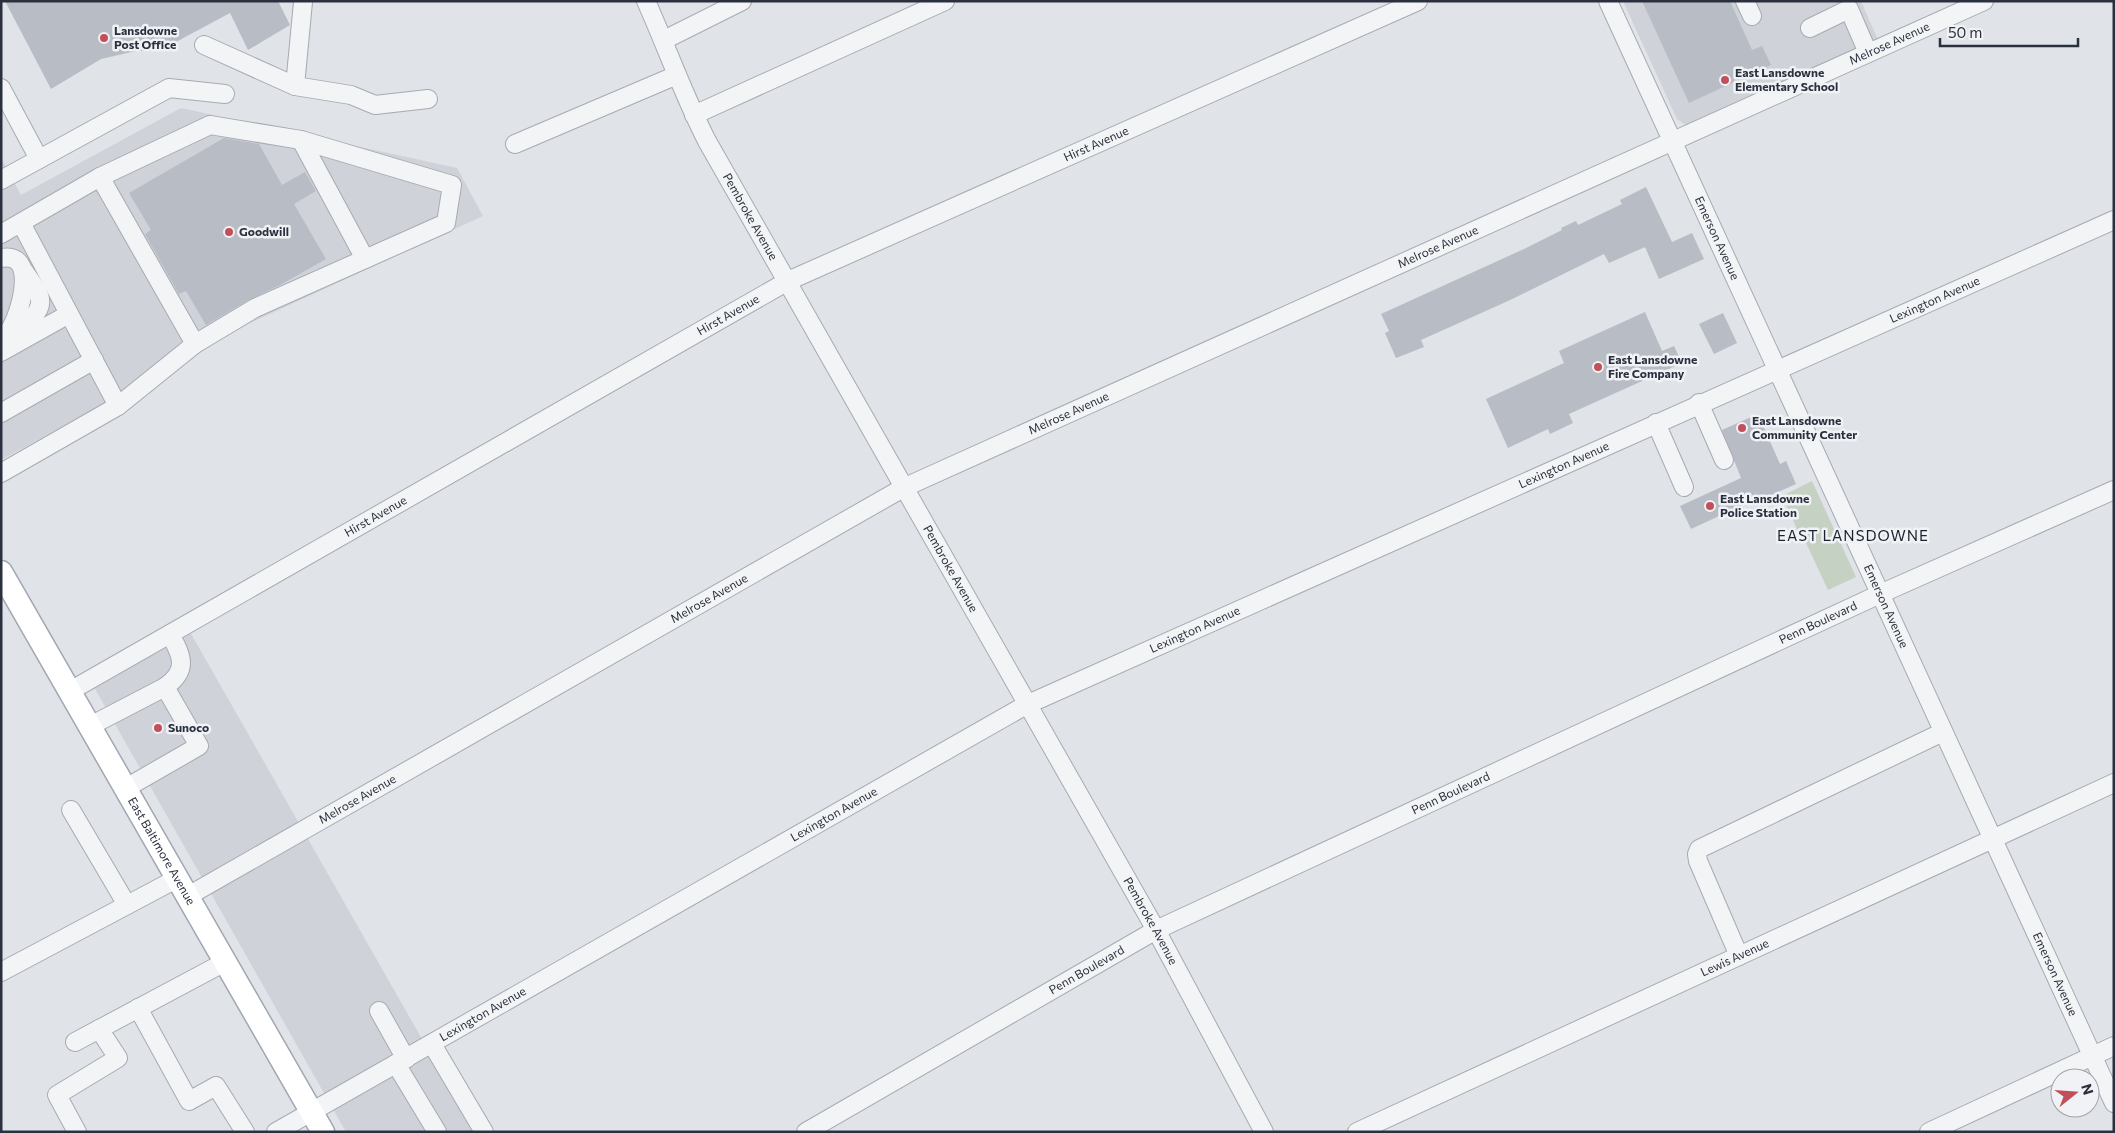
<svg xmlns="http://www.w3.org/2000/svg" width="2115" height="1133" font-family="Commissioner,sans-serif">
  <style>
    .built { fill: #cfd2d9 }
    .green { fill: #c5d1c2 }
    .building { fill: #b8bcc4 }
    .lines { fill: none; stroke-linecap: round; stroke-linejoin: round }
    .minor-casing { stroke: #a6aab2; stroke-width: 20 }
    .major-casing { stroke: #a1a7b2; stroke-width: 25 }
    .minor { stroke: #f3f4f6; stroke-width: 18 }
    .major { stroke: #fff; stroke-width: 22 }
    .poi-dot { fill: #c2505a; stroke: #f0f2f5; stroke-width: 2 }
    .labels { text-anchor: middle; stroke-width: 5; stroke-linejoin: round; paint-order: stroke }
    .poi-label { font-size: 12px; font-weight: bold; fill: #2a303e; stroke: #f0f2f5; text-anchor: start }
    .street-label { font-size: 12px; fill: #2a303e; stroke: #f0f2f5 }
    .quarter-label { font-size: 15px; letter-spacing: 1px; fill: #1c212f; stroke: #f0f2f5 }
  </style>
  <rect width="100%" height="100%" fill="#e0e3e8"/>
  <path class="built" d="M 1623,1 L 1861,1 L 1878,40 L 1693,124 L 1686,125 L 1677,119 Z
    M 181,108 L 457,168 L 483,216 L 250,323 L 1,460 L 1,158 L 21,195 Z
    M 190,632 L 475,1132 L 346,1132 L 94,687 Z"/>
  <path class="green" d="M 1812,481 L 1856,577 L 1828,590 L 1801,532 L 1799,533 L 1782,496 Z"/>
  <path class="building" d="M 5,1 L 278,1 L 290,25 L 248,50 L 230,13 L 159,51 L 136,51 L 101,59 L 51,89 Z
    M 1642,1 L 1730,1 L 1752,50 L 1762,46 L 1771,65 L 1689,103 Z
    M 224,138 L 259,144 L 282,185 L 305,172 L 316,191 L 294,204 L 326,259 L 280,285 L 250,299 L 206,325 L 186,291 L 179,294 L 145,234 L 151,230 L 129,193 Z
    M 1646,187 L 1672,242 L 1692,233 L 1704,259 L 1659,279 L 1645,247 L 1609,263 L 1604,254 L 1508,301 L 1421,340 L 1424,347 L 1396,358 L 1385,333 L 1389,331 L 1381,314 L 1524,249 L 1562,230 L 1561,228 L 1576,221 L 1578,225 L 1622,204 L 1620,200 Z
    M 1645,312 L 1662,351 L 1674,346 L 1682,363 L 1569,414 L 1573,423 L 1550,434 L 1548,429 L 1508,448 L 1486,399 L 1564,363 L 1559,351 Z
    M 1723,313 L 1737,343 L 1714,354 L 1699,324 Z
    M 1758,414 L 1780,464 L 1786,461 L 1796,484 L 1746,506 L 1745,504 L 1691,529 L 1680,506 L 1741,478 L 1722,430 Z"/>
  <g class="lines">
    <g class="minor-casing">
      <g id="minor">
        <path id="s1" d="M 646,1 C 667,48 684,96 707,141 L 1156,930 L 1264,1132"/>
        <path id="s2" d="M 1608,1 L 2114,1103"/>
        <path d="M 1745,1 L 1752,16"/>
        <path d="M 1810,28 L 1849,9 L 1868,53"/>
        <path d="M 664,40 L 742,1"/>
        <path d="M 204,45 L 295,86 L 303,2"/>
        <path d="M 295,86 L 351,95 L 375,105 L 428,99"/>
        <path d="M 1,88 L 39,159"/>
        <path d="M 694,115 L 945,1"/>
        <path d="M 301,140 L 365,259"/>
        <path d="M 515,144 L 677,75"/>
        <path d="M 100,177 L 210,125 L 301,140 L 452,185 L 446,223 L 255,308 L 195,344"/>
        <path d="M 1,180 L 169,88 L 225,94"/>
        <path d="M 21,223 L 118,406"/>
        <path d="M 1,234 L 100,177 L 195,344 L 118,406 L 1,473"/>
        <path d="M 1,258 C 38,251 21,310 12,326 C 10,331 5,334 1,337"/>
        <path d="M 7,334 C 20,326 46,315 39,295 C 36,287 29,279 24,271"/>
        <path d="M 1,352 L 69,314"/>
        <path d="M 1699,403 L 1724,460"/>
        <path d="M 1,413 L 94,360"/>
        <path d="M 1656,423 L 1684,487"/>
        <path d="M 165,687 C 189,670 182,656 170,634"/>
        <path id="s3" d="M 70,691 L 788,281 L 1418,1"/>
        <path d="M 90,726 L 165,687 L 199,746 L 126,788"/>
        <path d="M 71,810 L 127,905"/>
        <path id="s4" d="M 188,896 L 903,488 L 1984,1"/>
        <path d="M 1739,956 L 1698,861 L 1697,854 L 1699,849 L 1943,732"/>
        <path d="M 1,972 L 178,878"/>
        <path d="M 138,1008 L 189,1101 L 216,1086 L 245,1132"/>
        <path d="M 379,1011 L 406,1059"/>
        <path d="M 75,1042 L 225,962"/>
        <path d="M 432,1044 L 484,1132"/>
        <path d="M 396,1064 L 437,1132"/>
        <path d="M 77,1132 L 57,1095 L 118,1058 L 99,1029"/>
        <path id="s5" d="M 276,1132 L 1026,705 L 2114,220"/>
        <path id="s6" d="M 806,1132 L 1156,930 L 1880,594 L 2114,490"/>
        <path id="s7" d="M 1357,1132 L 2114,783"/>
        <path d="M 1929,1132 L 2114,1046"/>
      </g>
    </g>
    <g class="major-casing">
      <g id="major">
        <path id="s8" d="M 1,572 L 323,1132"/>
      </g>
    </g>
    <use href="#minor" class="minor"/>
    <use href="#major" class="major"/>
  </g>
  <g class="poi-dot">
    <circle cx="104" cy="38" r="5"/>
    <circle cx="1725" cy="80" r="5"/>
    <circle cx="229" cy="232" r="5"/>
    <circle cx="1598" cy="367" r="5"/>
    <circle cx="1742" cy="428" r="5"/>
    <circle cx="1710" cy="506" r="5"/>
    <circle cx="158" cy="728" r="5"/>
  </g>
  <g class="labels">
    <g class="poi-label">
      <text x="114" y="35">Lansdowne<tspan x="114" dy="14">Post Office</tspan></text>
      <text x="1735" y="77">East Lansdowne<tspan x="1735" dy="14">Elementary School</tspan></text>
      <text x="239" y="236">Goodwill</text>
      <text x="1608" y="364">East Lansdowne<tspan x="1608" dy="14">Fire Company</tspan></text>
      <text x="1752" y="425">East Lansdowne<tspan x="1752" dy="14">Community Center</tspan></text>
      <text x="1720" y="503">East Lansdowne<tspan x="1720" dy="14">Police Station</tspan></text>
      <text x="168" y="732">Sunoco</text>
    </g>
    <g class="street-label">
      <text dy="4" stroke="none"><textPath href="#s4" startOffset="1905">Melrose Avenue</textPath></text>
      <text dy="4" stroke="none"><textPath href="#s3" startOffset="1164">Hirst Avenue</textPath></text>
      <text dy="4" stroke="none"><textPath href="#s1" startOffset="240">Pembroke Avenue</textPath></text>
      <text dy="4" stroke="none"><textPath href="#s2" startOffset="261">Emerson Avenue</textPath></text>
      <text dy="4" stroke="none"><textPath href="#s4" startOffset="1410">Melrose Avenue</textPath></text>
      <text dy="4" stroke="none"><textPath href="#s5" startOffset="1858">Lexington Avenue</textPath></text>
      <text dy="4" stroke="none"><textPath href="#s3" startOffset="758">Hirst Avenue</textPath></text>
      <text dy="4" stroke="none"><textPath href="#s4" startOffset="1005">Melrose Avenue</textPath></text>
      <text dy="4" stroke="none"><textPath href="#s5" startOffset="1452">Lexington Avenue</textPath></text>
      <text dy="4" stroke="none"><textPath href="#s3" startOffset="352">Hirst Avenue</textPath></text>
      <text dy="4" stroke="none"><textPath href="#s1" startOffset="645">Pembroke Avenue</textPath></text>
      <text dy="4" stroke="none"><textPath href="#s4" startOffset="600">Melrose Avenue</textPath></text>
      <text dy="4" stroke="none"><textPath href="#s2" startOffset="666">Emerson Avenue</textPath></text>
      <text dy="4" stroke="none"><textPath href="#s6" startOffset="1134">Penn Boulevard</textPath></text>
      <text dy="4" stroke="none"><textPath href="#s5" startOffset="1048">Lexington Avenue</textPath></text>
      <text dy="4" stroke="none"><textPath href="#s6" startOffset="729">Penn Boulevard</textPath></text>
      <text dy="4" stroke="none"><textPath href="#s4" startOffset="195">Melrose Avenue</textPath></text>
      <text dy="4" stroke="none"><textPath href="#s5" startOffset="642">Lexington Avenue</textPath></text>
      <text dy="4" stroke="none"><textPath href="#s8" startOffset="322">East Baltimore Avenue</textPath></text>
      <text dy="4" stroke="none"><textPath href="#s1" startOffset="1050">Pembroke Avenue</textPath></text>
      <text dy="4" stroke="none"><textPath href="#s7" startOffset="416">Lewis Avenue</textPath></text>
      <text dy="4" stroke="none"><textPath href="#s6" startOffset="324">Penn Boulevard</textPath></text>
      <text dy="4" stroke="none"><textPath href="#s2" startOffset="1071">Emerson Avenue</textPath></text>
      <text dy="4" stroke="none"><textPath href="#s5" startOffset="238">Lexington Avenue</textPath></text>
    </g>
    <g class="quarter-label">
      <text x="1853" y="541">EAST LANSDOWNE</text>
    </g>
  </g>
  <rect width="2115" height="1133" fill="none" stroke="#2a303e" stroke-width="5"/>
  <g transform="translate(2075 1093) rotate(73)"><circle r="24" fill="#f0f2f5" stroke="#a1a4ac"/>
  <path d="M0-4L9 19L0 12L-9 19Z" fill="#c2505a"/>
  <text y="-8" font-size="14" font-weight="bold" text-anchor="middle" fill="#2a303e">N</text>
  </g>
  <path d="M1940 38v8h138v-8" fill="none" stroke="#2a303e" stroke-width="2.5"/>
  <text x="1948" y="38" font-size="15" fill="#2a303e" stroke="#f0f2f5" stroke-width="4" paint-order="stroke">50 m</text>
</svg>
